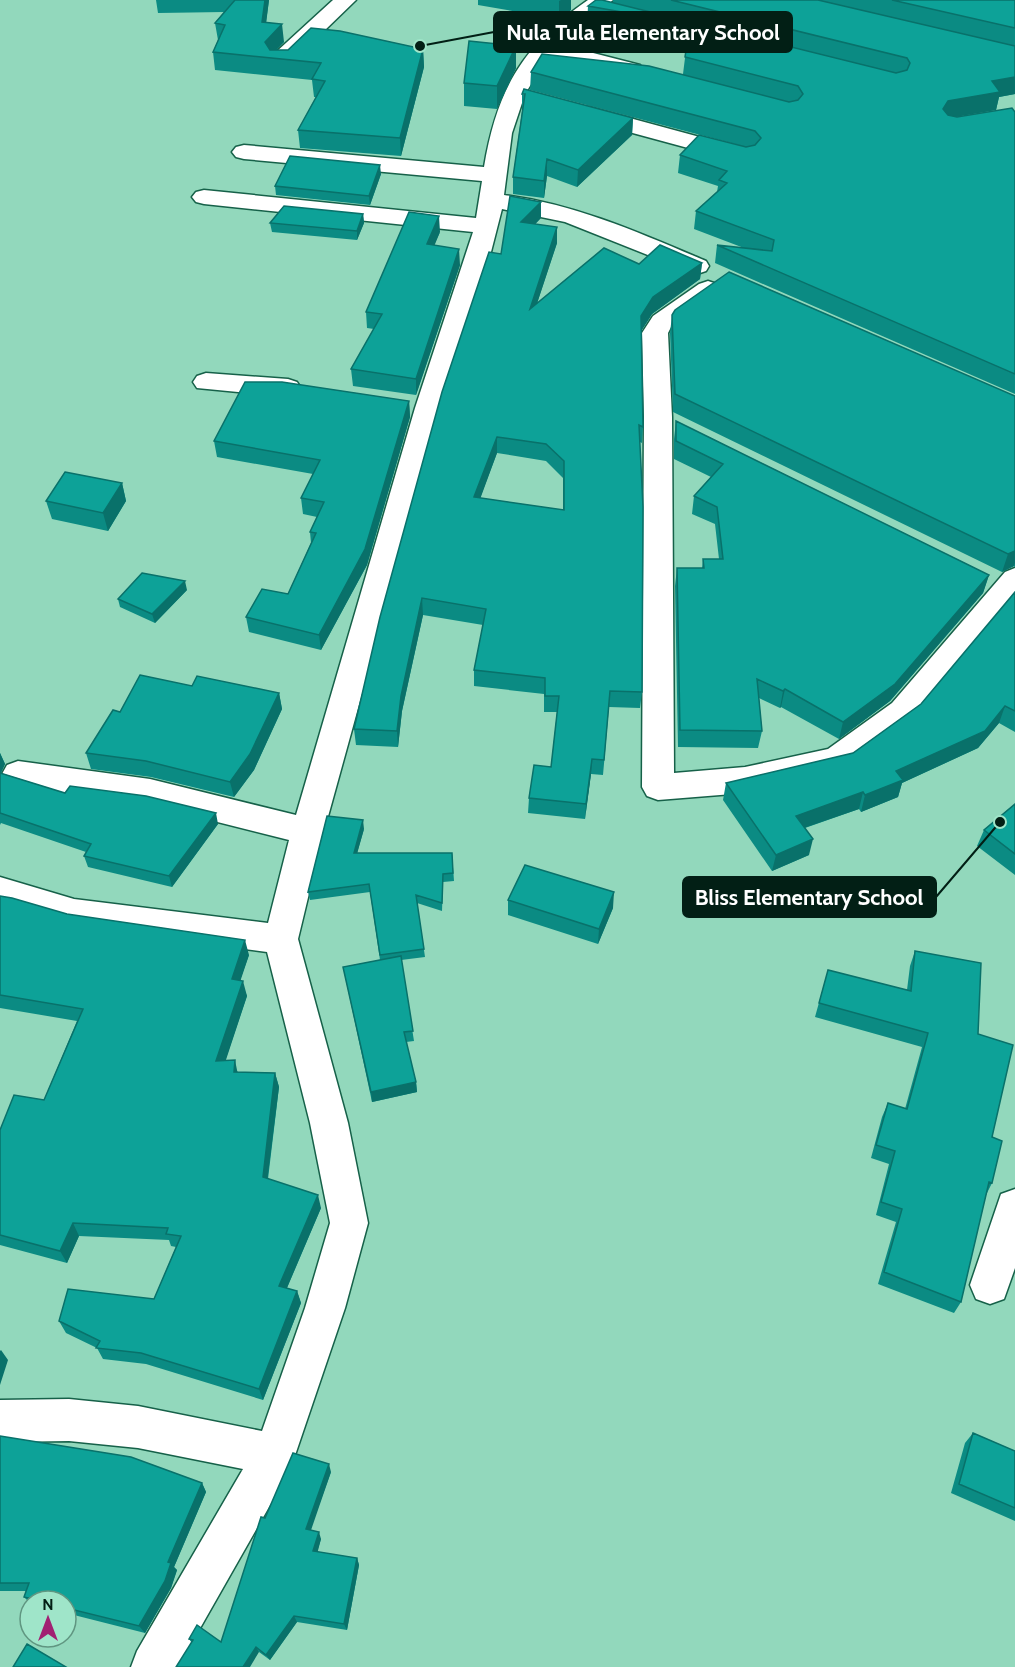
<svg xmlns="http://www.w3.org/2000/svg" width="1015" height="1667" font-family="Cabin,sans-serif">
  <style>
    .lines { fill: none; stroke-linecap: round; stroke-linejoin: round }
    .minor-casing { stroke: #166149; stroke-width: 3 }
    .minor { fill: #fff; fill-rule: evenodd }
    .wall { fill: #0b8b83; fill-rule: evenodd }
    .shaded-wall { fill: #09716a }
    .building { fill: #0da298; stroke: #09716a; stroke-width: 1.5; fill-rule: evenodd }
    .leader { fill: none; stroke: #021f15; stroke-width: 2 }
    .callout-dot { fill: #021f15; stroke: #9fe5c9; stroke-width: 2 }
    .callout { fill: #021f15; stroke: #021f15; stroke-width: 2 }
    .callout-label { font-size: 22px; text-anchor: middle; font-weight: bold; fill: #fff }
  </style>
  <rect width="100%" height="100%" fill="#92d8bc"/>
  <g class="lines">
    <g class="minor-casing">
      <path id="minor" d="M 333,0 L 356,0 L 291,63 L 275,63 L 272,58 L 275,53 Z
        M 588,0 L 613,0 L 558,44 L 640,65 L 643,70 L 640,75 L 632,77 L 549,55 L 525,94 L 512,133 L 504,195 C 575,204 640,233 706,261 L 709,266 L 706,271 L 697,274 L 688,271 L 565,222 L 502,209 L 481,291 L 441,408 L 324,831 L 298,939 L 348,1123 L 368,1223 L 345,1308 L 290,1470 L 178,1667 L 131,1667 L 137,1651 L 243,1469 L 138,1448 L 69,1441 L 0,1442 L 0,1400 L 69,1399 L 138,1406 L 262,1431 L 305,1308 L 330,1223 L 310,1123 L 267,952 L 74,927 L 0,905 L 0,877 L 74,899 L 268,923 L 289,840 L 150,805 L 18,787 L 7,783 L 2,774 L 7,765 L 18,761 L 150,779 L 296,815 L 415,408 L 473,232 L 204,204 L 196,202 L 192,197 L 196,192 L 204,190 L 476,218 L 482,181 L 244,159 L 236,157 L 232,152 L 236,147 L 244,145 L 484,167 C 497,89 523,45 588,0 Z
        M 589,107 L 744,149 L 748,154 L 744,159 L 736,161 L 581,119 L 578,114 L 581,109 Z
        M 708,281 L 717,284 L 721,289 L 717,294 L 671,327 L 668,333 L 672,417 L 674,773 L 745,767 L 828,749 L 892,703 L 1005,572 L 1015,568 L 1015,599 L 914,719 L 848,768 L 745,793 L 658,800 L 647,796 L 642,787 L 644,417 L 642,333 L 653,316 L 699,284 Z
        M 206,373 L 288,379 L 297,382 L 301,388 L 297,394 L 288,397 L 197,388 L 193,382 L 197,376 Z
        M 1015,1189 L 1015,1268 L 1004,1299 L 990,1304 L 976,1299 L 970,1285 L 1001,1194 Z"/>
    </g>
    <use href="#minor" class="minor"/>
  </g>
  <path class="wall" d="M 156,0 L 269,0 L 266,22 L 284,42 L 276,50 L 423,49 L 424,67 L 401,156 L 300,148 L 298,130 L 316,97 L 314,97 L 312,80 L 215,70 L 213,52 L 218,40 L 215,23 L 224,12 L 158,13 Z
    M 478,0 L 571,0 L 571,10 L 559,19 L 478,5 Z
    M 613,0 L 1015,0 L 1015,94 L 999,97 L 996,110 L 955,117 L 1015,112 L 1015,394 L 715,263 L 717,245 L 744,248 L 694,229 L 696,211 L 717,192 L 718,186 L 678,173 L 680,155 L 746,147 L 530,90 L 531,72 L 683,74 L 687,42 L 587,24 L 588,6 L 613,3 Z
    M 516,68 L 497,109 L 464,106 L 464,83 Z
    M 522,94 L 633,118 L 632,135 L 577,187 L 547,176 L 544,198 L 513,194 L 513,177 L 522,111 Z
    M 381,174 L 370,205 L 276,195 L 275,186 Z
    M 363,214 L 364,223 L 357,240 L 272,232 L 270,223 Z
    M 541,218 L 535,224 L 557,243 L 537,303 L 639,264 L 702,263 L 700,279 L 652,314 L 641,331 L 643,427 L 642,443 L 640,442 L 642,692 L 640,708 L 609,707 L 603,775 L 591,774 L 585,819 L 528,813 L 529,798 L 551,767 L 557,712 L 544,712 L 544,694 L 474,686 L 474,670 L 483,625 L 423,615 L 402,711 L 398,747 L 356,745 L 354,729 L 501,254 ZM 497,453 L 546,461 L 563,478 L 563,510 L 480,498 Z
    M 440,232 L 434,245 L 460,265 L 416,395 L 353,386 L 351,369 L 374,329 L 367,328 L 366,312 Z
    M 672,315 L 1015,396 L 1015,567 L 1014,566 L 1002,572 L 673,412 L 670,333 Z
    M 409,401 L 410,417 L 367,565 L 321,650 L 249,632 L 246,617 L 288,594 L 311,543 L 310,532 L 317,517 L 303,514 L 301,498 L 313,474 L 217,457 L 214,441 Z
    M 676,421 L 989,575 L 983,593 L 890,701 L 839,739 L 781,707 L 780,708 L 759,698 L 762,731 L 758,748 L 678,747 L 675,586 L 677,568 L 702,568 L 703,559 L 719,559 L 715,524 L 692,514 L 694,496 L 711,477 L 674,459 L 674,439 Z
    M 122,483 L 126,501 L 108,531 L 52,519 L 46,501 Z
    M 187,590 L 155,623 L 120,607 L 118,599 Z
    M 1015,592 L 1015,732 L 999,723 L 978,748 L 902,783 L 898,797 L 861,812 L 859,809 L 805,828 L 809,855 L 772,871 L 723,800 L 726,783 L 853,753 L 921,704 Z
    M 192,686 L 279,693 L 282,709 L 254,770 L 234,797 L 151,777 L 91,769 L 86,753 L 120,712 Z
    M 0,753 L 5,764 L 1,773 L 65,793 L 218,824 L 172,887 L 88,867 L 84,856 L 86,852 L 1,823 L 0,825 Z
    M 1015,804 L 1015,875 L 977,846 L 984,830 Z
    M 364,829 L 357,853 L 452,853 L 454,881 L 443,882 L 442,911 L 417,903 L 425,957 L 401,960 L 414,1041 L 406,1042 L 416,1082 L 417,1092 L 372,1102 L 343,967 L 380,960 L 370,892 L 310,900 L 308,892 Z
    M 0,896 L 67,914 L 249,955 L 240,980 L 247,996 L 225,1061 L 238,1072 L 275,1073 L 279,1087 L 268,1179 L 321,1208 L 287,1288 L 297,1291 L 301,1303 L 263,1400 L 146,1364 L 103,1359 L 97,1348 L 66,1333 L 59,1321 L 154,1299 L 176,1247 L 171,1246 L 169,1240 L 79,1236 L 67,1263 L 0,1245 L 0,1130 L 44,1100 L 77,1021 L 0,1008 Z
    M 508,900 L 613,908 L 598,944 L 508,915 Z
    M 915,951 L 978,1034 L 992,1137 L 992,1183 L 986,1195 L 961,1302 L 954,1313 L 878,1284 L 896,1222 L 876,1215 L 889,1164 L 871,1158 L 882,1117 L 888,1103 L 905,1109 L 922,1047 L 815,1017 L 828,970 L 907,990 L 910,966 Z
    M 973,1433 L 1015,1451 L 1015,1521 L 951,1493 L 965,1443 Z
    M 0,1436 L 202,1483 L 206,1492 L 174,1567 L 177,1570 L 171,1588 L 145,1633 L 66,1613 L 66,1601 L 30,1601 L 30,1603 L 24,1597 L 26,1591 L 0,1591 Z
    M 331,1472 L 310,1530 L 321,1539 L 317,1552 L 357,1558 L 359,1565 L 347,1630 L 297,1622 L 270,1660 L 259,1652 L 192,1643 L 189,1639 L 221,1642 L 265,1518 Z"/>
  <path class="shaded-wall" d="M 265,0 L 269,0 L 264,40 L 262,22 Z
    M 561,0 L 571,0 L 571,10 L 559,19 L 559,1 Z
    M 282,24 L 284,42 L 269,58 L 265,42 Z
    M 516,46 L 516,68 L 497,109 L 497,86 Z
    M 423,49 L 424,67 L 401,156 L 400,138 Z
    M 1015,77 L 1015,94 L 999,97 L 996,110 L 943,119 L 943,109 L 948,101 L 992,81 Z
    M 633,118 L 632,135 L 577,187 L 578,170 Z
    M 547,159 L 547,176 L 544,198 L 544,181 Z
    M 380,165 L 381,174 L 370,205 L 369,196 Z
    M 541,202 L 541,218 L 521,239 L 521,222 Z
    M 363,214 L 364,223 L 357,240 L 357,231 Z
    M 439,216 L 440,232 L 428,261 L 427,244 Z
    M 557,227 L 557,243 L 530,325 L 530,309 Z
    M 459,249 L 460,265 L 416,395 L 416,379 Z
    M 702,263 L 700,279 L 652,314 L 640,333 L 641,316 L 653,297 Z
    M 409,401 L 410,417 L 367,565 L 321,650 L 319,635 Z
    M 497,437 L 497,453 L 475,513 L 474,497 Z
    M 122,483 L 126,501 L 108,531 L 103,513 Z
    M 1015,551 L 1015,563 L 1014,566 L 1002,572 L 1008,554 Z
    M 989,575 L 983,593 L 890,701 L 839,739 L 843,722 Z
    M 185,581 L 187,590 L 155,623 L 152,614 Z
    M 422,598 L 423,615 L 402,711 L 398,747 L 397,731 L 401,696 Z
    M 785,689 L 781,707 L 780,708 L 783,691 Z
    M 279,693 L 282,709 L 254,770 L 234,797 L 230,782 Z
    M 1005,706 L 999,723 L 978,748 L 902,783 L 898,797 L 861,812 L 865,795 L 896,771 Z
    M 0,753 L 5,764 L 0,775 L 0,780 Z
    M 592,759 L 591,774 L 585,819 L 586,804 Z
    M 863,792 L 859,809 L 792,832 L 796,816 Z
    M 216,813 L 218,824 L 172,887 L 169,876 Z
    M 363,820 L 364,829 L 355,861 L 354,853 Z
    M 813,839 L 809,855 L 772,871 L 776,855 Z
    M 614,892 L 613,908 L 598,944 L 599,929 Z
    M 245,940 L 249,955 L 236,994 L 232,979 Z
    M 243,981 L 247,996 L 221,1075 L 216,1061 Z
    M 235,1060 L 238,1075 L 234,1072 Z
    M 275,1073 L 279,1087 L 266,1190 L 263,1177 Z
    M 416,1082 L 417,1092 L 372,1102 L 371,1092 Z
    M 318,1195 L 321,1208 L 283,1297 L 279,1286 Z
    M 73,1223 L 79,1236 L 67,1263 L 60,1251 Z
    M 297,1291 L 301,1303 L 263,1400 L 259,1389 Z
    M 1,1350 L 8,1360 L 0,1385 L 0,1351 Z
    M 329,1464 L 331,1472 L 309,1536 L 306,1529 Z
    M 202,1483 L 206,1492 L 174,1567 L 177,1570 L 171,1588 L 145,1633 L 139,1626 Z
    M 319,1532 L 321,1539 L 316,1558 L 313,1551 Z
    M 357,1558 L 359,1565 L 347,1630 L 344,1624 Z
    M 294,1616 L 297,1622 L 270,1660 L 266,1655 Z
    M 256,1647 L 259,1652 L 250,1667 L 243,1667 Z"/>
  <path class="building" d="M 235,0 L 265,0 L 262,22 L 282,24 L 265,42 L 270,50 L 288,50 L 311,28 L 340,31 L 423,49 L 400,138 L 298,130 L 325,81 L 312,79 L 321,63 L 213,52 L 225,25 L 215,23 Z
    M 596,0 L 602,0 L 896,73 L 907,70 L 910,63 L 907,58 L 671,0 L 818,0 L 1015,46 L 1015,77 L 992,81 L 1000,92 L 948,101 L 943,109 L 948,115 L 957,117 L 1012,108 L 1015,112 L 1015,374 L 717,245 L 772,251 L 774,240 L 696,211 L 727,183 L 719,180 L 727,171 L 680,155 L 699,135 L 746,147 L 755,145 L 761,138 L 755,131 L 531,72 L 542,54 L 649,66 L 789,102 L 798,100 L 803,94 L 798,86 L 685,57 L 690,24 L 588,6 Z
    M 892,0 L 1015,0 L 1015,28 Z
    M 469,41 L 516,46 L 497,86 L 464,83 Z
    M 524,89 L 633,118 L 578,170 L 547,159 L 544,181 L 513,177 L 525,94 L 522,94 Z
    M 290,156 L 380,165 L 369,196 L 275,186 Z
    M 510,196 L 541,202 L 521,222 L 557,227 L 530,309 L 604,248 L 639,264 L 660,245 L 702,263 L 653,297 L 641,316 L 643,427 L 639,425 L 643,507 L 642,692 L 610,691 L 604,760 L 592,759 L 586,804 L 529,798 L 534,765 L 551,767 L 559,696 L 545,696 L 545,678 L 474,670 L 486,609 L 422,598 L 401,696 L 397,731 L 354,729 L 380,617 L 442,392 L 489,252 L 501,254 ZM 497,437 L 546,444 L 564,461 L 564,510 L 474,497 Z
    M 284,206 L 363,214 L 357,231 L 270,223 Z
    M 409,212 L 439,216 L 427,244 L 459,249 L 416,379 L 351,369 L 382,314 L 366,312 Z
    M 729,272 L 1015,396 L 1015,551 L 1008,554 L 675,394 L 672,315 L 675,310 Z
    M 245,382 L 282,382 L 409,401 L 365,549 L 319,635 L 246,617 L 262,589 L 288,594 L 316,533 L 310,532 L 324,502 L 301,498 L 320,460 L 214,441 Z
    M 676,421 L 989,575 L 895,684 L 843,722 L 785,689 L 783,691 L 757,679 L 762,731 L 680,730 L 677,568 L 704,568 L 703,559 L 723,559 L 717,507 L 694,496 L 723,464 L 676,441 Z
    M 65,472 L 122,483 L 103,513 L 46,501 Z
    M 142,573 L 185,581 L 152,614 L 118,599 Z
    M 1015,592 L 1015,711 L 1005,706 L 985,731 L 896,771 L 903,780 L 865,795 L 863,792 L 796,816 L 813,839 L 776,855 L 726,783 L 853,753 L 921,704 Z
    M 140,675 L 192,686 L 197,676 L 279,693 L 250,754 L 230,782 L 146,761 L 86,753 L 113,710 L 120,712 Z
    M 0,773 L 65,793 L 70,786 L 146,796 L 216,813 L 169,876 L 84,856 L 91,844 L 0,813 Z
    M 1015,804 L 1015,854 L 984,830 Z
    M 327,816 L 363,820 L 354,853 L 452,853 L 453,873 L 443,874 L 442,903 L 416,895 L 424,949 L 380,955 L 369,884 L 308,892 Z
    M 525,865 L 614,892 L 599,929 L 508,900 Z
    M 0,896 L 12,898 L 67,914 L 245,940 L 232,979 L 243,981 L 216,1061 L 235,1060 L 234,1072 L 275,1073 L 263,1177 L 318,1195 L 279,1286 L 297,1291 L 259,1389 L 141,1353 L 96,1348 L 100,1341 L 59,1321 L 68,1289 L 154,1299 L 181,1236 L 166,1234 L 168,1228 L 73,1223 L 60,1251 L 0,1235 L 0,1130 L 14,1095 L 44,1100 L 83,1009 L 0,995 Z
    M 915,951 L 981,963 L 978,1034 L 1013,1045 L 992,1137 L 1002,1141 L 992,1183 L 989,1182 L 961,1302 L 884,1272 L 902,1209 L 881,1202 L 895,1151 L 876,1145 L 888,1103 L 907,1109 L 928,1033 L 819,1003 L 828,970 L 911,991 Z
    M 401,956 L 413,1031 L 404,1032 L 416,1082 L 371,1092 L 343,967 Z
    M 973,1433 L 1015,1451 L 1015,1508 L 959,1484 Z
    M 0,1436 L 131,1457 L 202,1483 L 168,1562 L 171,1563 L 165,1581 L 139,1626 L 66,1608 L 66,1601 L 40,1601 L 24,1597 L 29,1583 L 0,1583 Z
    M 293,1453 L 329,1464 L 306,1529 L 319,1532 L 313,1551 L 357,1558 L 344,1624 L 294,1616 L 266,1655 L 256,1647 L 243,1667 L 176,1667 L 193,1640 L 189,1639 L 197,1625 L 221,1642 L 261,1517 L 265,1518 Z
    M 27,1644 L 66,1667 L 13,1667 Z"/>
  <path class="leader" d="M420 46L494 32M1000 822L936 897"/>
  <g class="callout-dot">
    <circle cx="420" cy="46" r="6"/>
    <circle cx="1000" cy="822" r="6"/>
  </g>
  <g class="callout">
    <rect x="494" y="12" width="298" height="40" rx="6"/>
    <rect x="683" y="877" width="253" height="40" rx="6"/>
  </g>
  <g class="callout-label">
    <text x="643" y="40">Nula Tula Elementary School</text>
    <text x="809" y="905">Bliss Elementary School</text>
  </g>
  <g transform="translate(48 1619)"><circle r="28" fill="#9fe5c9" stroke="#609681" stroke-width="1.5"/>
  <path d="M0-4.5L10 22L0 15L-10 22Z" fill="#a12072"/>
  <text y="-9" font-size="16" font-weight="bold" text-anchor="middle" fill="#021f15">N</text>
  </g>
</svg>
